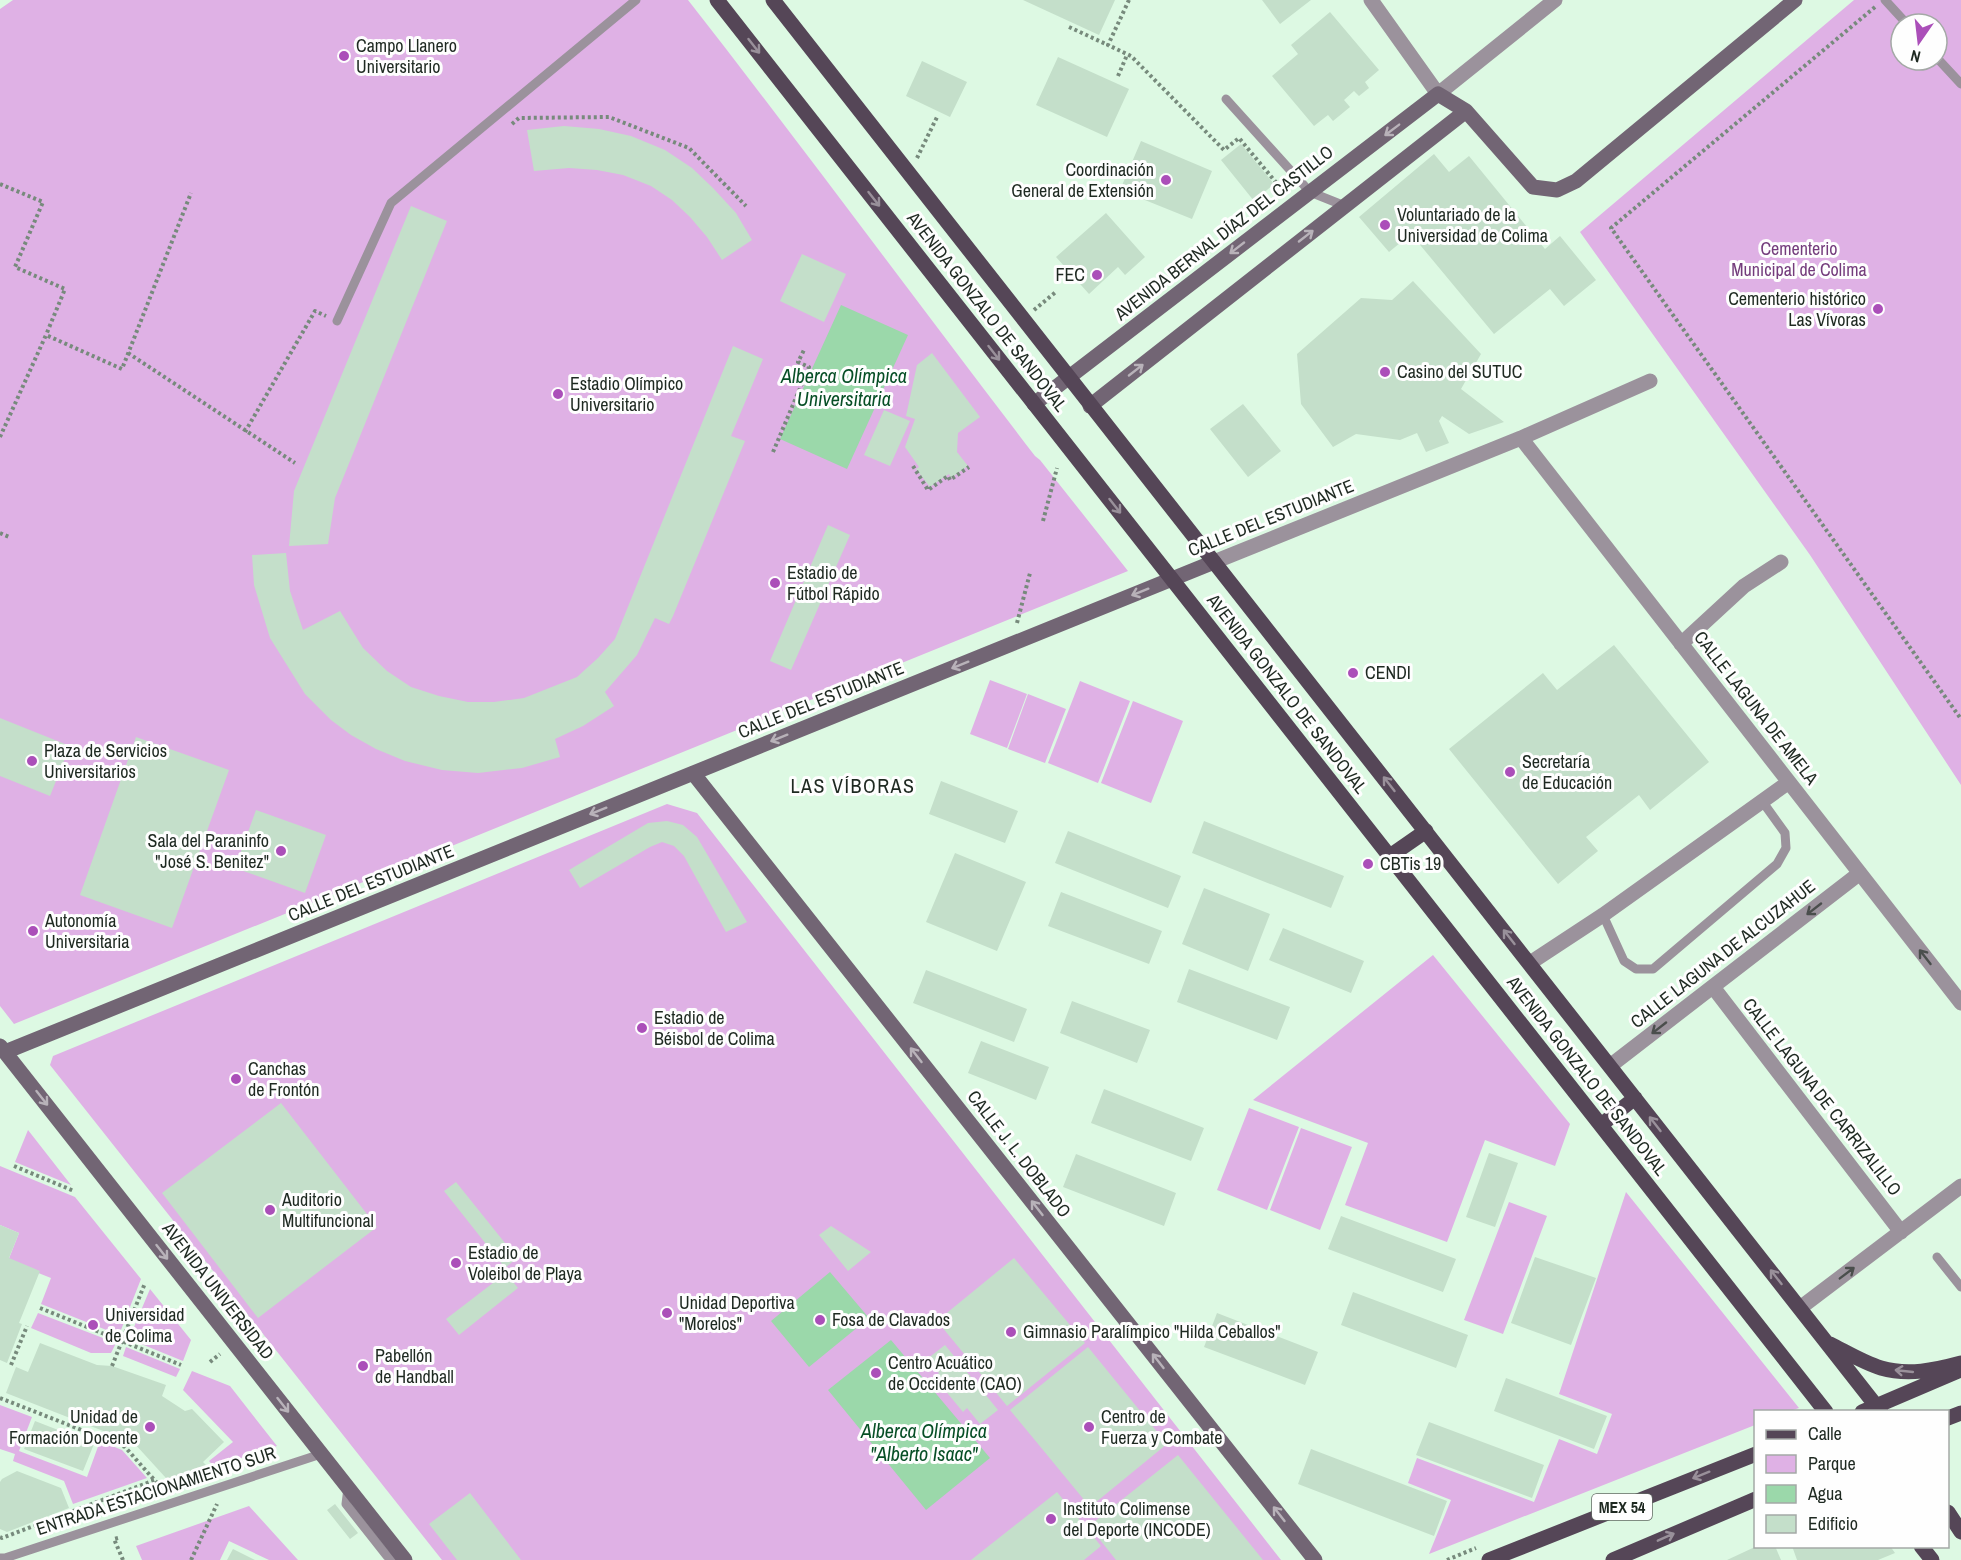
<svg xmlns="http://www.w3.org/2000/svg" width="1961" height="1560" font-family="'Archivo Narrow',sans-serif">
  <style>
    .green { fill: #dfb1e5; fill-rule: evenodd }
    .water { fill: #9bd8aa }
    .building { fill: #c4dfca }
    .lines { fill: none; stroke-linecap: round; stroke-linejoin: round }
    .path { stroke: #778a7c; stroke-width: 4; stroke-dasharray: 3 3; stroke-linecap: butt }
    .lane { stroke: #9b929c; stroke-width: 9 }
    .street { stroke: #9b929c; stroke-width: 15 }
    .secondary { stroke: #726574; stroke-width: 15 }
    .primary { stroke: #554657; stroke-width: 15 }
    .oneway { stroke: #99909a }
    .oneway2 { stroke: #b8b2b9 }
    .oneway3 { stroke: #4a4e4c }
    .poi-dot { fill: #ab4fb9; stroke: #fefefe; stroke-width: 2 }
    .labels { text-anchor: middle; stroke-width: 6; stroke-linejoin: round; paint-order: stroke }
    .shield { fill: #fefefe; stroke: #616963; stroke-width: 1.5 }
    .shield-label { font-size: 16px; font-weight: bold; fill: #1e2921 }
    .poi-label { font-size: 18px; fill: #1e2921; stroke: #fefefe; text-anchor: start }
    .street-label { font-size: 18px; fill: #1e2921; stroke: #fefefe }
    .park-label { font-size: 18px; fill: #743c7c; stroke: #fefefe }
    .water-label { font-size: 20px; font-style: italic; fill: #074f26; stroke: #fefefe }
    .neighbourhood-label { font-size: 20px; letter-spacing: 1.5px; fill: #1e2921; stroke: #fefefe }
  </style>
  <rect width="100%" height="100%" fill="#ddf9e3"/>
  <path class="green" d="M 13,0 L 688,0 C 806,151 919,305 1035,456 L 1040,460 L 1128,571 L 14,1024 L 0,1006 L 0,9 Z
    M 1854,0 L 1961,0 L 1961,785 L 1810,555 L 1580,232 ZM 1901,24 L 1937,24 L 1937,60 L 1901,60 Z
    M 990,680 L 1027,694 L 1007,748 L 970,734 Z
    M 1080,681 L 1130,701 L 1098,783 L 1048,763 Z
    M 1028,694 L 1066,709 L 1045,763 L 1008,749 Z
    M 1133,701 L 1183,721 L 1151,803 L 1101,783 Z
    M 667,804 L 697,813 L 1281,1560 L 442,1560 L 50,1065 L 53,1056 Z
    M 1433,955 L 1570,1124 L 1555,1166 L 1485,1140 L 1447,1242 L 1345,1205 L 1368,1143 L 1253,1100 Z
    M 1249,1108 L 1299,1127 L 1267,1210 L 1217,1190 Z
    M 1301,1128 L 1352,1147 L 1320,1230 L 1270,1210 Z
    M 28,1130 L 71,1185 L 15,1162 Z
    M 0,1166 L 75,1197 L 141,1279 L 119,1335 L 41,1304 L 51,1278 L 8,1261 L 19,1233 L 0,1225 Z
    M 1626,1192 L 1799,1408 L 1790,1411 L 1756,1412 L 1755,1425 L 1429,1554 L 1451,1500 L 1408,1483 L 1417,1458 L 1534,1502 L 1559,1439 L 1597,1454 L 1612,1414 L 1559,1394 Z
    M 1509,1202 L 1547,1216 L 1503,1334 L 1464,1320 Z
    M 150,1289 L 191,1340 L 183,1361 L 129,1339 Z
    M 38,1313 L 116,1343 L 111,1353 L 91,1353 L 31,1328 Z
    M 126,1347 L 180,1369 L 176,1377 L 123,1356 Z
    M 192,1371 L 230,1386 L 277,1446 L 214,1467 L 209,1461 L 233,1442 L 183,1390 Z
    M 0,1405 L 32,1417 L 19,1451 L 87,1477 L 100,1441 L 122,1450 L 147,1478 L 73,1504 L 64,1481 L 13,1461 L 15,1454 L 0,1449 Z
    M 249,1506 L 298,1560 L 269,1560 L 229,1541 L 220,1560 L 142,1560 L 136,1546 Z"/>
  <path class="water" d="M 841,305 L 908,335 L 847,469 L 780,439 Z
    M 830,1272 L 869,1318 L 809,1367 L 771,1321 Z
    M 891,1340 L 990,1458 L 926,1510 L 828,1390 Z"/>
  <path class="building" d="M 1023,0 L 1115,0 L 1099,35 Z
    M 1262,0 L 1311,0 L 1280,24 Z
    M 1330,12 L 1379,70 L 1365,82 L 1369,88 L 1359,96 L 1354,91 L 1344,100 L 1350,107 L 1333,121 L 1328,115 L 1314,126 L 1272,76 L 1298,54 L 1291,45 Z
    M 1058,57 L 1129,89 L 1107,137 L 1036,105 Z
    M 922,61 L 967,82 L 950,117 L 906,96 Z
    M 564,126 L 599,129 L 631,136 L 665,150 L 692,168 L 713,188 L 736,213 L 752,240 L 722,260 L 707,237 L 690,217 L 672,200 L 651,186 L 623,175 L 597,170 L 569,168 L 534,171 L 527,130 Z
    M 1141,141 L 1212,171 L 1192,219 L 1120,190 Z
    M 1241,144 L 1274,184 L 1254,201 L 1221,160 Z
    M 1434,154 L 1449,172 L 1469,156 L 1545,249 L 1560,236 L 1596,280 L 1564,306 L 1550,289 L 1494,334 L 1411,234 L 1389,252 L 1359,217 Z
    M 411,206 L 447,221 L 335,498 L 328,544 L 289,546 L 294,491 Z
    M 1106,213 L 1145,257 L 1125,275 L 1118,267 L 1089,294 L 1056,257 Z
    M 802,254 L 846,274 L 824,322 L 780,301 Z
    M 1413,281 L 1481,354 L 1461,389 L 1504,422 L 1469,434 L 1442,416 L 1439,421 L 1449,443 L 1426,452 L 1417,433 L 1400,440 L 1356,434 L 1333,447 L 1301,404 L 1297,354 L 1361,298 L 1392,300 Z
    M 733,346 L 763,359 L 731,436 L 745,441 L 673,616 L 669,624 L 655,618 L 637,655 L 605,692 L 614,706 L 583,726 L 555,739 L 560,757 L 522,768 L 478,773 L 442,770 L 405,761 L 376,749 L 351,735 L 331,720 L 305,694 L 270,638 L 254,585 L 252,555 L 286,553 L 290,591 L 303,630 L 340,611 L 363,648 L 387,671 L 411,687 L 439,696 L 468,702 L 494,702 L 524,698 L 577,677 L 598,658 L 615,639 Z
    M 932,353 L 980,417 L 958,433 L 957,452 L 968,466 L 951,478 L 949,474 L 930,487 L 916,469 L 919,467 L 905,447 L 915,419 L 906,416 L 917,365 Z
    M 1243,404 L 1281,451 L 1248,477 L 1210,429 Z
    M 884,410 L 910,421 L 890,466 L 864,455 Z
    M 828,525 L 850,535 L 791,670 L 770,661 Z
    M 1614,645 L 1709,762 L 1650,810 L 1639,795 L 1586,837 L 1598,851 L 1558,884 L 1449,749 L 1543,673 L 1557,690 Z
    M 0,718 L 70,746 L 50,796 L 0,776 Z
    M 136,737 L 229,770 L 172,928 L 80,895 Z
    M 941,781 L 1018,811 L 1005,843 L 929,814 Z
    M 256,810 L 326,835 L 305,893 L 235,868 Z
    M 667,821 L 683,825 L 697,837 L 747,922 L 726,932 L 684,856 L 674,846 L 662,842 L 650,847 L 580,888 L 569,870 L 648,823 Z
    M 1204,821 L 1344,876 L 1331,908 L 1192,853 Z
    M 1068,831 L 1181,876 L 1168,908 L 1055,863 Z
    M 955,853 L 1026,882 L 997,951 L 926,922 Z
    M 1204,888 L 1270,914 L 1248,971 L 1182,944 Z
    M 1061,892 L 1162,931 L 1149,964 L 1048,926 Z
    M 1283,928 L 1364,961 L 1351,993 L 1269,960 Z
    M 1189,969 L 1290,1007 L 1277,1040 L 1177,1002 Z
    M 926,970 L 1027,1009 L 1014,1042 L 913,1003 Z
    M 1072,1001 L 1150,1030 L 1137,1063 L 1060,1033 Z
    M 981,1041 L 1049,1067 L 1036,1100 L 968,1073 Z
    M 1104,1089 L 1204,1128 L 1191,1161 L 1091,1123 Z
    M 281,1103 L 377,1227 L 258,1318 L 162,1193 Z
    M 1489,1153 L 1518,1163 L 1495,1227 L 1466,1217 Z
    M 1076,1154 L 1176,1193 L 1164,1226 L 1063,1187 Z
    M 456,1182 L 517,1258 L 505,1268 L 444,1191 Z
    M 1341,1216 L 1456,1259 L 1443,1292 L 1328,1249 Z
    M 0,1225 L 19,1233 L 9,1258 L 40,1271 L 19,1323 L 22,1324 L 7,1363 L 0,1360 Z
    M 831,1226 L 871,1252 L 848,1271 L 819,1235 Z
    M 1535,1257 L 1596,1278 L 1571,1345 L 1511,1323 Z
    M 1014,1258 L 1085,1343 L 1007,1406 L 937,1321 Z
    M 506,1273 L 518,1288 L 459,1335 L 446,1319 Z
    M 1353,1292 L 1468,1335 L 1456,1368 L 1341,1325 Z
    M 1217,1313 L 1318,1352 L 1305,1385 L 1204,1347 Z
    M 40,1343 L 97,1365 L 112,1366 L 166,1385 L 162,1396 L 185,1411 L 192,1409 L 224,1442 L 203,1462 L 208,1467 L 198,1476 L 194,1472 L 176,1489 L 134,1443 L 6,1393 L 16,1367 L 28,1372 Z
    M 945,1345 L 998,1410 L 980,1424 L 967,1408 L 963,1412 L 934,1377 L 939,1373 L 927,1359 Z
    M 1088,1347 L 1167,1444 L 1090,1507 L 1010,1410 Z
    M 1506,1378 L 1607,1416 L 1594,1449 L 1494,1411 Z
    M 35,1421 L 94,1444 L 83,1471 L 24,1449 Z
    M 1429,1422 L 1544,1465 L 1532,1498 L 1416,1455 Z
    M 1311,1449 L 1447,1501 L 1434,1536 L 1298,1484 Z
    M 1178,1455 L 1263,1560 L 1116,1560 L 1089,1526 Z
    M 17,1471 L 61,1488 L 69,1508 L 7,1532 L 0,1529 L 0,1482 L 2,1479 Z
    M 1057,1492 L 1101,1546 L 1084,1560 L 971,1560 Z
    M 470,1493 L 521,1560 L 457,1560 L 429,1524 Z
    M 335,1504 L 358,1533 L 350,1539 L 327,1510 Z
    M 1757,1546 L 1775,1546 L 1781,1560 L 1727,1560 Z
    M 1792,1546 L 1890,1546 L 1895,1553 L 1878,1560 L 1797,1560 Z
    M 233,1549 L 255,1560 L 227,1560 Z"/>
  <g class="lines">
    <path class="path" d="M 1129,0 L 1108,45 L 1131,56 L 1224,150 L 1239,138 L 1284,192
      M 1875,7 L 1611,228 L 1961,719
      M 1069,27 L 1108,45
      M 1118,76 L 1127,55
      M 512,124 L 519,118 L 609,117 L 689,148 L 746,206
      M 917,158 L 938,115
      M 0,184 L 43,202 L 15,267 L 65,289 L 46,335
      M 1034,310 L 1057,291
      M 128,353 L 295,463
      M 245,432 L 315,311 L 326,316
      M 0,437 L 46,335 L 122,369 L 191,193
      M 773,452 L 809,367 L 798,362 L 804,350
      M 913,466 L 928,490 L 948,476 L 950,480 L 969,467
      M 1043,521 L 1057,468
      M 0,533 L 9,537
      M 1017,623 L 1030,573
      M 14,1166 L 74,1191
      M 40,1308 L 181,1365
      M 210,1362 L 220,1354
      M 11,1365 L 27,1326
      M 112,1366 L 145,1283
      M 0,1398 L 125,1447 L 165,1492
      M 0,1537 L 2,1538 L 155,1480
      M 118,1538 L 114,1539 L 123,1560
      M 191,1560 L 217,1504
      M 1447,1560 L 1476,1548"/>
    <path class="lane" d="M 1885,0 L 1907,24
      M 1937,58 L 1961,84
      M 1226,99 L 1310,192 L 1345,206
      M 337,321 L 391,203 L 636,0
      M 1603,915 L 1624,961 L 1636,969 L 1653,969 L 1777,864 L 1786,848 L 1785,833 L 1762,801
      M 1937,1257 L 1961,1287
      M 348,1488 L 346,1504 L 387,1556 L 403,1558
      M 0,1558 L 5,1558 L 321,1454"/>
    <path class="street" d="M 1371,0 L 1438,94 L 1555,0
      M 1521,438 L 1961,1003
      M 1214,562 L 1521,438 L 1650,381
      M 1681,644 L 1744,586 L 1781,562
      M 1530,963 L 1603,915 L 1789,782
      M 1713,987 L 1901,1232
      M 1610,1066 L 1860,873
      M 1800,1308 L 1961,1186"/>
    <path class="secondary" d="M 1034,404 L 1438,94 L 1466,111 L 1533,187 L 1557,190 L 1576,181 L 1795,0
      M 1090,406 L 1466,111
      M 693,773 L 1315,1560
      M 0,1046 L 405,1560
      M 5,1052 L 1214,562"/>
    <path class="primary" d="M 717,0 L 1826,1412
      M 773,0 L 1881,1412
      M 1390,856 L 1426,831
      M 1601,1125 L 1635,1098
      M 1830,1344 C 1846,1352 1864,1363 1881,1368 C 1908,1376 1935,1370 1961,1363
      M 1862,1412 L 1958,1371
      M 1948,1418 L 1961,1413
      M 1948,1512 L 1961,1532
      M 1921,1546 L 1932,1560
      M 1489,1560 L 1756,1454
      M 1613,1560 L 1756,1499"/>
  </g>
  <defs><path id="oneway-shaft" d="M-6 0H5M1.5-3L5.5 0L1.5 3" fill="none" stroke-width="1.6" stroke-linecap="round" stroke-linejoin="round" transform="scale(1.5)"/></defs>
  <g class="oneway">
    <use href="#oneway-shaft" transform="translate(754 46) rotate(52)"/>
    <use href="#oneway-shaft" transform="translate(874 199) rotate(52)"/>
    <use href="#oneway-shaft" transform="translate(994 353) rotate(52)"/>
    <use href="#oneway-shaft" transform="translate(1115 506) rotate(52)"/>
    <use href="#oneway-shaft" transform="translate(1389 784) rotate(-128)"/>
    <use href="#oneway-shaft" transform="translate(1509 937) rotate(-128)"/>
    <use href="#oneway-shaft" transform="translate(1655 1124) rotate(-128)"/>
    <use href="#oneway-shaft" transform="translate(1776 1277) rotate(-128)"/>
    <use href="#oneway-shaft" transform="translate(1904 1371) rotate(-174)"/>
    <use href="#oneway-shaft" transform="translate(1701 1475) rotate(158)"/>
    <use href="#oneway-shaft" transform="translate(1666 1537) rotate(-24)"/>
  </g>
  <g class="oneway2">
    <use href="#oneway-shaft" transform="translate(1392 130) rotate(143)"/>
    <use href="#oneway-shaft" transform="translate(1306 236) rotate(-38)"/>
    <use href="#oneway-shaft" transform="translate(1237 248) rotate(142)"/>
    <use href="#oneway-shaft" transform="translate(1136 370) rotate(-38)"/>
    <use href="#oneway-shaft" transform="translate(1140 592) rotate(158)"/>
    <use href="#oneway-shaft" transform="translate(960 665) rotate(158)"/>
    <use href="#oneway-shaft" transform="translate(779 738) rotate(158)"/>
    <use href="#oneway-shaft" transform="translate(598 811) rotate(158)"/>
    <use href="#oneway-shaft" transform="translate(916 1055) rotate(-128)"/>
    <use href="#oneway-shaft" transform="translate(42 1098) rotate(52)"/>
    <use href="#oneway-shaft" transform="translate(1037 1208) rotate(-128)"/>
    <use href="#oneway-shaft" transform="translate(162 1252) rotate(52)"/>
    <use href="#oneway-shaft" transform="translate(1158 1361) rotate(-128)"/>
    <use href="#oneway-shaft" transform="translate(283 1405) rotate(52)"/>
    <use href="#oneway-shaft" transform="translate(1279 1514) rotate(-128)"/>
  </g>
  <g class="oneway3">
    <use href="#oneway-shaft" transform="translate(1814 909) rotate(142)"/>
    <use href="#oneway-shaft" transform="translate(1925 957) rotate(-128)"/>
    <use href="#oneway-shaft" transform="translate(1659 1028) rotate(142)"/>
    <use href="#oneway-shaft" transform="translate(1847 1273) rotate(-37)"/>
  </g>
  <g class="poi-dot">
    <circle cx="344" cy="56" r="6"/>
    <circle cx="1166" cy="180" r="6"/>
    <circle cx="1385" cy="225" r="6"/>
    <circle cx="1097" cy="275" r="6"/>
    <circle cx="1878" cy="309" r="6"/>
    <circle cx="1385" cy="372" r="6"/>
    <circle cx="558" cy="394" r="6"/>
    <circle cx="775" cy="583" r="6"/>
    <circle cx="1353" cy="673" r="6"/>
    <circle cx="32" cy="761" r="6"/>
    <circle cx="1510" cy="772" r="6"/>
    <circle cx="281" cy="851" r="6"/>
    <circle cx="1368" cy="864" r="6"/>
    <circle cx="33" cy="931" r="6"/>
    <circle cx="642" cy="1028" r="6"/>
    <circle cx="236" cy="1079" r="6"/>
    <circle cx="270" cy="1210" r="6"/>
    <circle cx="456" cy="1263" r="6"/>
    <circle cx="667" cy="1313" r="6"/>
    <circle cx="820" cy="1320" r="6"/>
    <circle cx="93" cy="1325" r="6"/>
    <circle cx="1011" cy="1332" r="6"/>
    <circle cx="363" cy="1366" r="6"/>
    <circle cx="876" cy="1373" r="6"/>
    <circle cx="150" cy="1427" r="6"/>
    <circle cx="1089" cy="1427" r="6"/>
    <circle cx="1051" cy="1519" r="6"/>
  </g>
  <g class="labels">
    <rect class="shield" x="1592" y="1494" width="60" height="26" rx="4.5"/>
    <g class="shield-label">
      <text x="1622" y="1513">MEX 54</text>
    </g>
    <g class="poi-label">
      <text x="356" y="52">Campo Llanero<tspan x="356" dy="21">Universitario</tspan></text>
      <text x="1154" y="176" text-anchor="end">Coordinación<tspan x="1154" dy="21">General de Extensión</tspan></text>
      <text x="1397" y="221">Voluntariado de la<tspan x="1397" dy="21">Universidad de Colima</tspan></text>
      <text x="1085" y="281" text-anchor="end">FEC</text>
      <text x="1866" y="305" text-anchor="end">Cementerio histórico<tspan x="1866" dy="21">Las Vívoras</tspan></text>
      <text x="1397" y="378">Casino del SUTUC</text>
      <text x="570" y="390">Estadio Olímpico<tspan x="570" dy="21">Universitario</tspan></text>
      <text x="787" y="579">Estadio de<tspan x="787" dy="21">Fútbol Rápido</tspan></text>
      <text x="1365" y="679">CENDI</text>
      <text x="44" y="757">Plaza de Servicios<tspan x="44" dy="21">Universitarios</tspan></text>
      <text x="1522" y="768">Secretaría<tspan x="1522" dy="21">de Educación</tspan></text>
      <text x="269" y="847" text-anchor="end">Sala del Paraninfo<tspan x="269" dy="21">"José S. Benitez"</tspan></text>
      <text x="1380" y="870">CBTis 19</text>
      <text x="45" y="927">Autonomía<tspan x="45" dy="21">Universitaria</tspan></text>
      <text x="654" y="1024">Estadio de<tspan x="654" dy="21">Béisbol de Colima</tspan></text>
      <text x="248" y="1075">Canchas<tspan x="248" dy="21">de Frontón</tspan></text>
      <text x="282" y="1206">Auditorio<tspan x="282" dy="21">Multifuncional</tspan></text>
      <text x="468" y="1259">Estadio de<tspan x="468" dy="21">Voleibol de Playa</tspan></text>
      <text x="679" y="1309">Unidad Deportiva<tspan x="679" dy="21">"Morelos"</tspan></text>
      <text x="105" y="1321">Universidad<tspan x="105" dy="21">de Colima</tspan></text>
      <text x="832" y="1326">Fosa de Clavados</text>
      <text x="1023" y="1338">Gimnasio Paralímpico "Hilda Ceballos"</text>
      <text x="375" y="1362">Pabellón<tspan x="375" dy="21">de Handball</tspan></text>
      <text x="888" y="1369">Centro Acuático<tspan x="888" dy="21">de Occidente (CAO)</tspan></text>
      <text x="138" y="1423" text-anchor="end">Unidad de<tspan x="138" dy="21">Formación Docente</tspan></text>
      <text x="1101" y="1423">Centro de<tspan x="1101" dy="21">Fuerza y Combate</tspan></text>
      <text x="1063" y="1515">Instituto Colimense<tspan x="1063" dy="21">del Deporte (INCODE)</tspan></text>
    </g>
    <g class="street-label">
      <text transform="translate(1224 233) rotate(-38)" y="6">AVENIDA BERNAL DÍAZ DEL CASTILLO</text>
      <text transform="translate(987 312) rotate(52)" y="6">AVENIDA GONZALO DE SANDOVAL</text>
      <text transform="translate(1271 518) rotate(-22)" y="6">CALLE DEL ESTUDIANTE</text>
      <text transform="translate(1287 694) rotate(52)" y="6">AVENIDA GONZALO DE SANDOVAL</text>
      <text transform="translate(821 700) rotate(-22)" y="6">CALLE DEL ESTUDIANTE</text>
      <text transform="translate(1756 708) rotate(52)" y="6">CALLE LAGUNA DE AMELA</text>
      <text transform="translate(371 883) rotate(-22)" y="6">CALLE DEL ESTUDIANTE</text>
      <text transform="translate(1723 954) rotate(-38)" y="6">CALLE LAGUNA DE ALCUZAHUE</text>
      <text transform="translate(1587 1076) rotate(52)" y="6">AVENIDA GONZALO DE SANDOVAL</text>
      <text transform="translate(1822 1097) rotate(52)" y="6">CALLE LAGUNA DE CARRIZALILLO</text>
      <text transform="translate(1019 1154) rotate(52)" y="6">CALLE J. L. DOBLADO</text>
      <text transform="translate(218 1291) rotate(52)" y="6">AVENIDA UNIVERSIDAD</text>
      <text transform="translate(156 1491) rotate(-18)" y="6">ENTRADA ESTACIONAMIENTO SUR</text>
    </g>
    <g class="park-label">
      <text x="1799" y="255">Cementerio<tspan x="1799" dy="21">Municipal de Colima</tspan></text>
    </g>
    <g class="water-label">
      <text x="844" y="383">Alberca Olímpica<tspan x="844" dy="23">Universitaria</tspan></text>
      <text x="924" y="1438">Alberca Olímpica<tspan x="924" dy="23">"Alberto Isaac"</tspan></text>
    </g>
    <g class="neighbourhood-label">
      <text x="853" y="793">LAS VÍBORAS</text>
    </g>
  </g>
  <rect x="1754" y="1410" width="195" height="138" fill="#fefefe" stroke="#a4a9a6" stroke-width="1.5"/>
  <rect x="1766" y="1430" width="30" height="9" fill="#554657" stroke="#a4a9a6" stroke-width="1.5"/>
  <text x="1808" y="1440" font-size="18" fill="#1e2921">Calle</text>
  <rect x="1766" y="1455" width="30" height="18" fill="#dfb1e5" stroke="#a4a9a6" stroke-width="1.5"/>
  <text x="1808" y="1470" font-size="18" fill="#1e2921">Parque</text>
  <rect x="1766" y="1485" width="30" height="18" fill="#9bd8aa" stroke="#a4a9a6" stroke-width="1.5"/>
  <text x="1808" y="1500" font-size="18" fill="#1e2921">Agua</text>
  <rect x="1766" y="1515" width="30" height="18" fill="#c4dfca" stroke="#a4a9a6" stroke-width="1.5"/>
  <text x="1808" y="1530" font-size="18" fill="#1e2921">Edificio</text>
  <g transform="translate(1919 42) rotate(194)"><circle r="28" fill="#fefefe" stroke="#a4a9a6" stroke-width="1.5"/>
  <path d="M0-4.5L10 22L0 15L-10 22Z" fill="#ab4fb9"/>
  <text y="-9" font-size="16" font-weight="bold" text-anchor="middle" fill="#1e2921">N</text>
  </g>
</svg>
